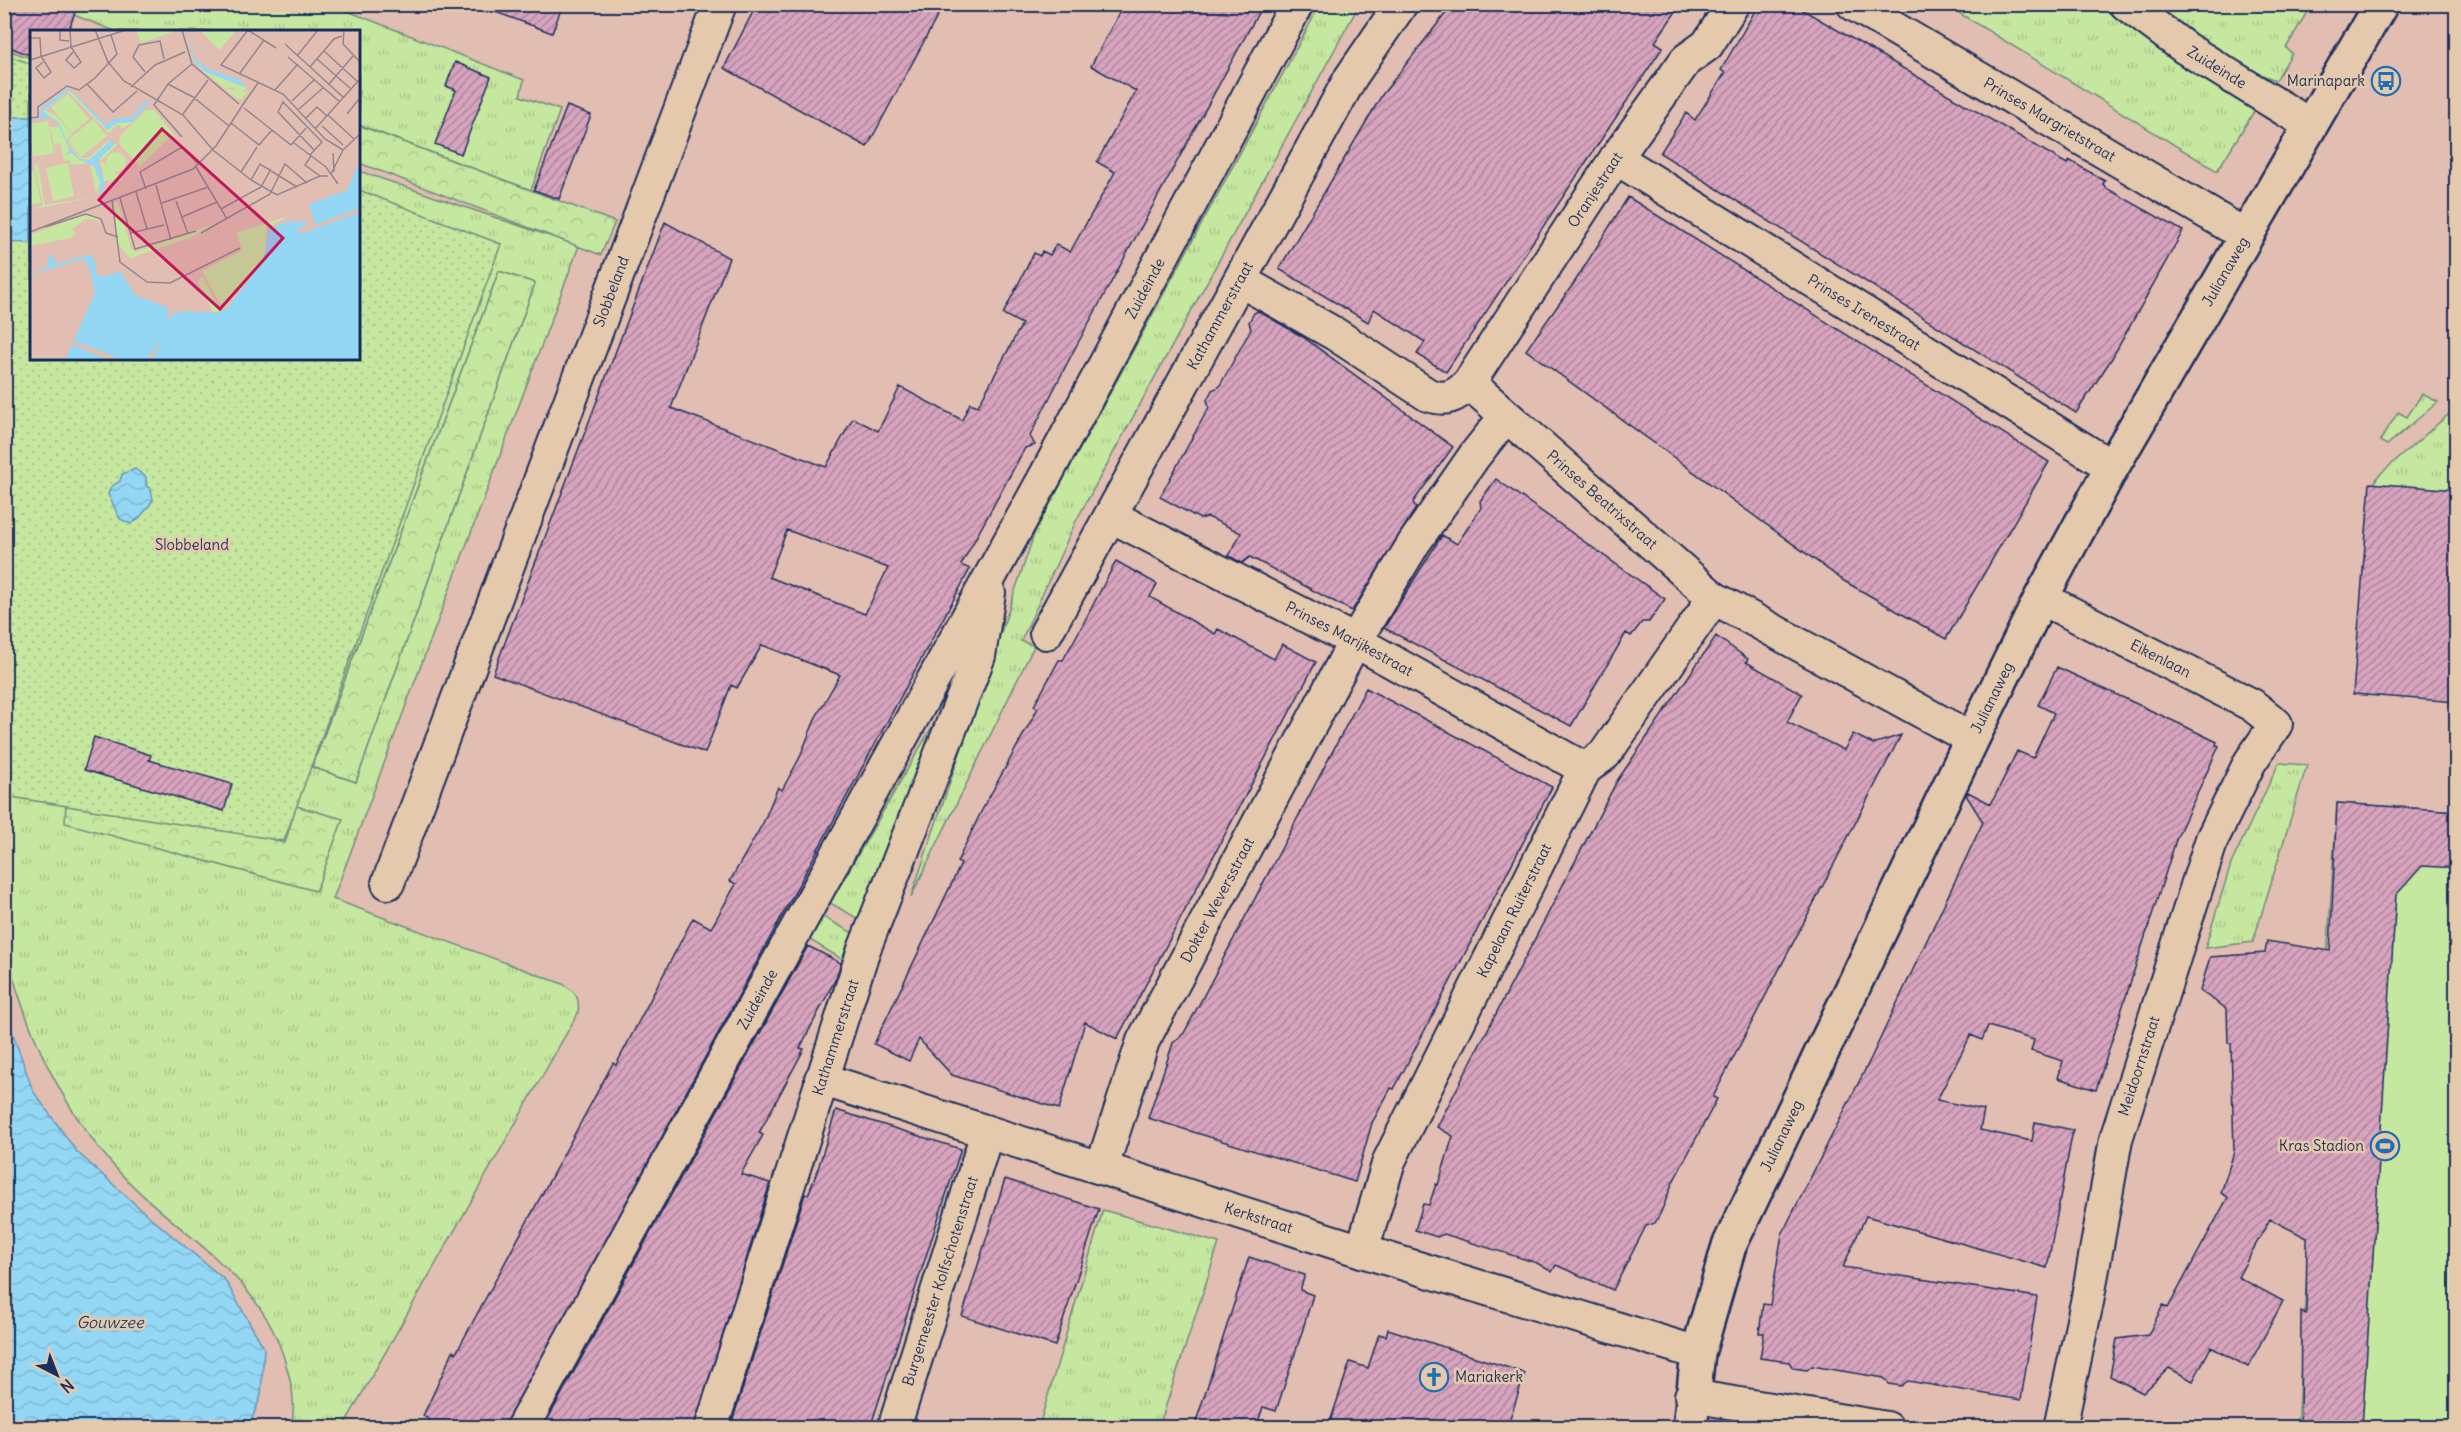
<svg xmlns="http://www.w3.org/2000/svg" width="2461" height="1432" font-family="Delius,sans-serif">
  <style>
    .grass { fill: url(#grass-tufts); stroke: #708b7e; stroke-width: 1.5; fill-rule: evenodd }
    .forest { fill: url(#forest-crowns); stroke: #708b7e; stroke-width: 1.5 }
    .park { fill: url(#park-dots); stroke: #708b7e; stroke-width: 1.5 }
    .pitch { fill: #c6e79f; stroke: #708b7e; stroke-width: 1.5 }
    .water { fill: url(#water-waves); stroke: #6394b9; stroke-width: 1.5 }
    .building { fill: url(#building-hatch); stroke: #1b2f5e; stroke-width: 1.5; fill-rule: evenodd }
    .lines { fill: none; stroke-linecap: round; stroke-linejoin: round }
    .street-casing { stroke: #1b2f5e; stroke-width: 36 }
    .secondary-casing { stroke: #1b2f5e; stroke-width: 38 }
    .street { stroke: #e5c9ac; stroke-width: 32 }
    .secondary { stroke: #e5c9ac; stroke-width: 33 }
    .labels { text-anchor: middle; stroke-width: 5; stroke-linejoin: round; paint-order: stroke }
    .street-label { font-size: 15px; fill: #1b2f5e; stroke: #e5c9ac }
    .poi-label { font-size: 15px; fill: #1b2f5e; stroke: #e5c9ac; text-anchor: end }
    .park-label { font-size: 15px; fill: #243861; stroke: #e5c9ac }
    .water-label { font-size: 16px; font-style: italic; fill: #27406d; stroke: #e5c9ac }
    .inset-road { fill: none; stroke: #928590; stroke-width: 1.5 }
    .view { fill: #c2185b; fill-opacity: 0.15; stroke: #c2185b; stroke-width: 3 }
    .inset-edge { fill: none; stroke: #1b2f5e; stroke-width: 3 }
  </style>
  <defs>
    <pattern id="grass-tufts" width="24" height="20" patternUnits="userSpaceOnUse" patternTransform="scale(1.5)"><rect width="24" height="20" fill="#c6e79f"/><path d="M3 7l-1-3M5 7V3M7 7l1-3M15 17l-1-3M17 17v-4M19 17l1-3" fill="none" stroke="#aac68b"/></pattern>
    <pattern id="forest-crowns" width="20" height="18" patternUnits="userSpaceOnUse" patternTransform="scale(1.5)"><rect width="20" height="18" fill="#c6e79f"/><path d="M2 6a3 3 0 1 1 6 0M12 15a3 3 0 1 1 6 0" fill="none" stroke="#aac68b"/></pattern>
    <pattern id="park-dots" width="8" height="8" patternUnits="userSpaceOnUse" patternTransform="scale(1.5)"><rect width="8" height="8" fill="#c6e79f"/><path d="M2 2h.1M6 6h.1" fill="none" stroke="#aac68b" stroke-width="1.8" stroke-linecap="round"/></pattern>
    <pattern id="water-waves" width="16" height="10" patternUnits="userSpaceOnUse" patternTransform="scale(1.5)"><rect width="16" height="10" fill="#93d7f5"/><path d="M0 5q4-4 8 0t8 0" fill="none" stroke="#7eb9d4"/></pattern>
    <pattern id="building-hatch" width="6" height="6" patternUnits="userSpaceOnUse" patternTransform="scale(1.5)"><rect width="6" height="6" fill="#d7a3bd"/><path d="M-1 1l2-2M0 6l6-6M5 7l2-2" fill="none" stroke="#ae859d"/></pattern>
  </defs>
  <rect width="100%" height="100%" fill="#e1beb1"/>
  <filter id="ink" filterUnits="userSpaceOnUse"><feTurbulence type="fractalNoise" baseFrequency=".0167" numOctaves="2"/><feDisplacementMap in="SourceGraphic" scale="12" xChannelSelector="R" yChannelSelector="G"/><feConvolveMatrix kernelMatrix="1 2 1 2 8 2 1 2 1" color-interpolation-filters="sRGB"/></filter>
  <g filter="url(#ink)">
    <path class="grass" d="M 48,5 L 332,5 L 524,80 L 520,96 L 560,110 L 531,190 L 359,125 L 358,32 L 115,31 Z
      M 1320,5 L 1359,5 L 1076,521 L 1021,641 L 1034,646 L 911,897 L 1035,532 Z
      M 1946,5 L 2098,5 L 2255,110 L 2217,171 Z
      M 2156,5 L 2311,5 L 2286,48 L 2292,53 L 2276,80 C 2232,66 2192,32 2156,5 Z
      M 4,49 L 31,58 L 32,358 L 358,358 L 359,171 L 579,246 L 333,899 L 563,984 C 576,993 580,997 578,1013 L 343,1427 L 291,1427 C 296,1408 292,1384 286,1365 C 261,1270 173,1234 113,1165 C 58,1102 25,1028 5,947 ZM 499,271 L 535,283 L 356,782 L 312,767 Z
      M 2422,394 L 2438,402 L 2387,445 L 2380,441 L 2398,412 L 2407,417 Z
      M 2456,408 L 2456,491 L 2374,484 L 2378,476 Z
      M 940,713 L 864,922 L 830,903 Z
      M 2279,763 L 2307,765 L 2253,942 L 2205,948 L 2231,864 Z
      M 823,917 L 853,933 L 843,960 L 810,940 Z
      M 1103,1210 L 1219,1243 L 1159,1427 L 1042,1427 L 1039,1426 Z"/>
    <path class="forest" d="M 358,125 L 615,222 L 601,255 L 359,163 Z
      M 499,271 L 535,283 L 356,782 L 312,767 Z
      M 67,781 L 285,843 L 296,806 L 343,819 L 316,891 L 65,823 Z"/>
    <path class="park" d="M 4,54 L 31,64 L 32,358 L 358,358 L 359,190 L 501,244 L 284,841 L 5,796 Z"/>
    <path class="pitch" d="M 2337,803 L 2456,811 L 2456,1427 L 2297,1428 Z"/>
    <path class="water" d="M 5,117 L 31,117 L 31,243 L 5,242 Z
      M 135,469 L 146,477 L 146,485 L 151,490 L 153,499 C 151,505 137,522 131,524 L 120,519 L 108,494 L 111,487 L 120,481 L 122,474 Z
      M 5,1011 L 33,1091 L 77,1152 L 145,1213 L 225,1280 L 264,1348 L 261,1395 L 249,1427 L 5,1427 Z"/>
    <path class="building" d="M 4,4 L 78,4 L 68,32 L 32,32 L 32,56 L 4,45 Z
      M 483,4 L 563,4 L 552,33 L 482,7 Z
      M 757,4 L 944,4 L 867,147 L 724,68 Z
      M 1124,4 L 1263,4 L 1073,352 L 1030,436 L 1035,445 L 1025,448 L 961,565 L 970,569 L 504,1428 L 426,1428 L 430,1420 L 423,1416 L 453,1351 L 456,1353 L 613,1063 L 616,1065 L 693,918 L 711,928 L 736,884 L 730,881 L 763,823 L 778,787 L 782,790 L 799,759 L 816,717 L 840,675 L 762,645 L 737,688 L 731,685 L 705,753 L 493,674 L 665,222 L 729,258 L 671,408 L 826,467 L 853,418 L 878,431 L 900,387 L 962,420 L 970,403 L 978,406 L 1022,324 L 1003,314 L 1034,253 L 1040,256 L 1042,251 L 1050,255 L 1056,244 L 1070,252 L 1115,172 L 1097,162 L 1136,91 L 1091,66 ZM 787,530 L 888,568 L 865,614 L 769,577 Z
      M 1453,4 L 1681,4 L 1655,42 L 1663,47 L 1446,372 L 1417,354 L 1425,342 L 1374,309 L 1368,322 L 1279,269 L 1382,95 Z
      M 1759,4 L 1793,4 L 2067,164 L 2069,160 L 2105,181 L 2103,184 L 2106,188 L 2183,231 L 2112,358 L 2076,413 L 1660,153 L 1686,113 L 1695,120 L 1725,73 L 1721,70 Z
      M 455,62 L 491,77 L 461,154 L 435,144 L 456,90 L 446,86 Z
      M 567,106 L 591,115 L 559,199 L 534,190 Z
      M 1628,197 L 2049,462 L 1946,639 L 1844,581 L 1526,350 L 1574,283 Z
      M 1258,311 L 1303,337 L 1453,447 L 1413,502 L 1416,508 L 1352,611 L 1250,557 L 1242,563 L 1229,556 L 1241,533 L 1208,517 L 1200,519 L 1160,497 L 1209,407 L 1207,400 L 1212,390 L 1219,387 L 1251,329 L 1249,322 L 1254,313 Z
      M 1496,479 L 1665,599 L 1649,622 L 1642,622 L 1631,636 L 1626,633 L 1571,726 L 1384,628 L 1442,535 L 1457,544 L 1481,508 L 1480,501 Z
      M 2370,483 L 2457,490 L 2457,702 L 2353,694 Z
      M 1116,561 L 1157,584 L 1150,597 L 1215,634 L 1218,629 L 1274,659 L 1282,644 L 1316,662 L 1117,1039 L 1085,1022 L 1059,1109 L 952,1075 L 919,1039 L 909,1061 L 874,1044 L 961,864 L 957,862 L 981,812 L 1038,708 L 1034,706 L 1059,660 L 1063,660 L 1082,626 Z
      M 1716,636 L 1748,659 L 1746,662 L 1802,694 L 1787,722 L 1844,750 L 1853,734 L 1873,744 L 1901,735 L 1727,1070 L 1713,1097 L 1717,1099 L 1673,1182 L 1661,1212 L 1655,1223 L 1646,1226 L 1613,1290 L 1556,1265 L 1552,1272 L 1537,1263 L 1444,1234 L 1437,1237 L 1415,1230 L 1423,1204 L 1429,1205 L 1436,1184 L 1438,1185 L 1453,1136 L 1437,1127 L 1617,781 Z
      M 2057,667 L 2180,724 L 2217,742 L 2216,745 L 2219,746 L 2177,837 L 2096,1090 L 2058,1078 L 2063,1061 L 2031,1051 L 2034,1040 L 1988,1026 L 1982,1040 L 1971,1035 L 1937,1100 L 1984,1110 L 1980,1130 L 2032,1141 L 2035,1122 L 2073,1130 L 2047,1268 L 1866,1216 L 1843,1267 L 2037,1297 L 2021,1400 L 1908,1381 L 1901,1386 L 1889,1384 L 1884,1378 L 1812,1366 L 1807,1370 L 1793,1368 L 1789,1362 L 1760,1358 L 1764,1333 L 1759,1333 L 1763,1304 L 1770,1305 L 1782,1234 L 1871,1058 L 1983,822 L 1966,795 L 1968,792 L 1991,804 L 2017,751 L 2033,758 L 2054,713 L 2038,705 Z
      M 1366,688 L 1552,787 L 1394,1089 L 1391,1088 L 1372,1123 L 1355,1182 L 1148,1118 L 1173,1043 L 1184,1033 Z
      M 94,737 L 151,755 L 149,760 L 232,784 L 224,811 L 84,770 Z
      M 2337,803 L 2457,811 L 2457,868 L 2422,866 L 2396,895 L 2362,1428 L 2300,1428 L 2301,1311 L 2306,1314 L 2307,1238 L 2270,1219 L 2238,1277 L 2283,1301 L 2248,1367 L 2211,1347 L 2193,1381 L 2169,1368 L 2143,1393 L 2110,1376 L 2117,1339 L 2148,1335 L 2163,1305 L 2168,1308 L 2228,1197 L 2221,1193 L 2234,1152 L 2231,1043 L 2228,1043 L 2227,1009 L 2200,991 L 2210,957 L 2265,953 L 2267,941 L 2330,951 Z
      M 808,946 L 841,963 L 836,978 L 800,1048 L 804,1049 L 759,1133 L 763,1135 L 741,1174 L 770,1183 L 694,1428 L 543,1428 Z
      M 836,1110 L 961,1149 L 870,1428 L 730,1428 L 805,1194 L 808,1195 L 817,1172 Z
      M 1005,1179 L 1099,1209 L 1055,1346 L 962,1316 Z
      M 1249,1257 L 1305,1275 L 1300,1290 L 1313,1295 L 1302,1332 L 1276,1411 L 1263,1407 L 1256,1428 L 1194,1428 Z
      M 1388,1329 L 1525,1373 L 1507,1428 L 1328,1428 L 1350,1362 L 1368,1368 L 1379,1334 L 1386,1336 Z"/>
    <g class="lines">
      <g class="street-casing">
        <g id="street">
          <path id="s1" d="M 1853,4 L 2245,235"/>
          <path id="s2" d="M 2126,4 L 2185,48 L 2310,125"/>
          <path id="s3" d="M 1616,158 L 2112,467"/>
          <path id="s4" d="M 1241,281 L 1335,334 L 1428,395 C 1446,401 1456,397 1469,383 L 1616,158 L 1686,60 L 1707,45 L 1733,4"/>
          <path id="s5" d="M 1469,383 L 1714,598 L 1972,739"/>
          <path id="s6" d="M 1111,516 L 1355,641 L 1585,769"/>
          <path id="s7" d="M 2041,598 L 2252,705 L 2276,724 L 2250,762 L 2212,839 L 2116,1139 L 2087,1302 L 2060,1428"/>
          <path id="s8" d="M 1046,633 L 1351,77 L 1401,4"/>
          <path id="s9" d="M 388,883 L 720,4"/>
          <path id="s10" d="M 821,1079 L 1362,1251 L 1698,1353"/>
          <path id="s11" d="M 1102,1167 L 1143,1041 L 1355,641 L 1414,543 L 1475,455 L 1506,416"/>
          <path id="s12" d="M 1362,1251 L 1389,1161 L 1585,769 L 1605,754 L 1714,598"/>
          <path d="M 1691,1396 L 1887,1428"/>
          <path id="s13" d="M 522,1428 L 1047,473 L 1297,4"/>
          <path id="s14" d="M 711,1428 L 863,952 L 979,656 L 989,593"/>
          <path id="s15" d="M 894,1428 L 987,1133"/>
        </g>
      </g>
      <g class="secondary-casing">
        <g id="secondary">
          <path id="s16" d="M 1690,1428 L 1698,1353 L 1729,1246 L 1972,739 L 2041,598 L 2112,467 L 2381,4"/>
        </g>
      </g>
      <use href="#street" class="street"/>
      <use href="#secondary" class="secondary"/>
    </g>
  </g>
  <defs>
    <g id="bus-ring" transform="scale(1.5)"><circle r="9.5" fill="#e5c9ac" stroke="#1f6fb2" stroke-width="1.5"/><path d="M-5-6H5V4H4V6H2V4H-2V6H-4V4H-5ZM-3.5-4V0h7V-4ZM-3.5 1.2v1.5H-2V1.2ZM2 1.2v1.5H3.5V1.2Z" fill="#1f6fb2"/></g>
    <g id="stadium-ring" transform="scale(1.5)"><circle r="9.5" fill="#e5c9ac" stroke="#1f6fb2" stroke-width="1.5"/><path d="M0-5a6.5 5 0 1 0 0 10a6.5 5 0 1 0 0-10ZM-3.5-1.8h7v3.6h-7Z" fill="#1f6fb2"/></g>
    <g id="church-ring" transform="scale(1.5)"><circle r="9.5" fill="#e5c9ac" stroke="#1f6fb2" stroke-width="1.5"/><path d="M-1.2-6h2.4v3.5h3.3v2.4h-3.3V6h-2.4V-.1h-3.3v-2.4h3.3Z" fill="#1f6fb2"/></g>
  </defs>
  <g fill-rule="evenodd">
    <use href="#bus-ring" x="2386" y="81"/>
    <use href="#stadium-ring" x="2385" y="1146"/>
    <use href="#church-ring" x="1434" y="1377"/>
  </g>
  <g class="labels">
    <g class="street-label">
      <text dy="5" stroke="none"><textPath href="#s2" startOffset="111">Zuideinde</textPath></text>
      <text dy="5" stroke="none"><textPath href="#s1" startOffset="228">Prinses Margrietstraat</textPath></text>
      <text dy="5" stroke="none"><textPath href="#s4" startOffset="496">Oranjestraat</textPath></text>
      <text dy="5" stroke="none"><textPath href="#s16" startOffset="1281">Julianaweg</textPath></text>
      <text dy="5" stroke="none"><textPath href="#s13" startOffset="1299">Zuideinde</textPath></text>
      <text dy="5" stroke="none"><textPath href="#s9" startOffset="632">Slobbeland</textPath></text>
      <text dy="5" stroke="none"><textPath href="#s3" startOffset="292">Prinses Irenestraat</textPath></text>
      <text dy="5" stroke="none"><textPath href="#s8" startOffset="362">Kathammerstraat</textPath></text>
      <text dy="5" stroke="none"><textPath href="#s5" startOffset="177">Prinses Beatrixstraat</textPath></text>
      <text dy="5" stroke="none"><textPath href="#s6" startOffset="268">Prinses Marijkestraat</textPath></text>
      <text dy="5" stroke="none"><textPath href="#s7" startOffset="134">Eikenlaan</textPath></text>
      <text dy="5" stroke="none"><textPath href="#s16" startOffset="795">Julianaweg</textPath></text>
      <text dy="5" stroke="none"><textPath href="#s11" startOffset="292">Dokter Weversstraat</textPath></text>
      <text dy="5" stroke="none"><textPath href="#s12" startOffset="374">Kapelaan Ruiterstraat</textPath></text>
      <text dy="5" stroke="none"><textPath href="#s13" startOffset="489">Zuideinde</textPath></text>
      <text dy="5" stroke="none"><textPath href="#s14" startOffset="410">Kathammerstraat</textPath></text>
      <text transform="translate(2139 1066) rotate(-72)" y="5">Meidoornstraat</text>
      <text dy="5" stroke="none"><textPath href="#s16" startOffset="309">Julianaweg</textPath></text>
      <text dy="5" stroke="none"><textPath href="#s10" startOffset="459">Kerkstraat</textPath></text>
      <text dy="5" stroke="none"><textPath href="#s15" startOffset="154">Burgemeester Kolfschotenstraat</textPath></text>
    </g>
    <g class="poi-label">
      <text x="2365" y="86">Marinapark</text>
      <text x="2364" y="1151">Kras Stadion</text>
      <text x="1455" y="1382" text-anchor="start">Mariakerk</text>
    </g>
    <g class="park-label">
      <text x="192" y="550">Slobbeland</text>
    </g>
    <g class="water-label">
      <text x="110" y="1328">Gouwzee</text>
    </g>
  </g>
  <g transform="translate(30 30)">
    <rect width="330" height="330" fill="#e1beb1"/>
    <path d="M 106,0 L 148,0 L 111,13 ZM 170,0 L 207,0 L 189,20 ZM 164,33 L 192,51 L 196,59 L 214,62 L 219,59 L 212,69 L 207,69 ZM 39,60 L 77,99 L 87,93 L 102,92 L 92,99 L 88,94 L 79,103 L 38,62 L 15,80 L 27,86 L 42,104 L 36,110 L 51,128 L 58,128 L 79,110 L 87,115 L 71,131 L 94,150 L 74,151 L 70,128 L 63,125 L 59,130 L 50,129 L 36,111 L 40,121 L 34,124 L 42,123 L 50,130 L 58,131 L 64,136 L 70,152 L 66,165 L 60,133 L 42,135 L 39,130 L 34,131 L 30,113 L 25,114 L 26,124 L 20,97 L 28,97 L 29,93 L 13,81 ZM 88,172 L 101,218 L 106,222 L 185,194 L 162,207 L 100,228 L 88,214 L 84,173 ZM 56,184 L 69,189 L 71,199 L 68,190 L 56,189 L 42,199 L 46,204 L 41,208 L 0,216 L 0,205 ZM 259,186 L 237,198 L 235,222 L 229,237 L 193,279 L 172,241 L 213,220 L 206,203 ZM 172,246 L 190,281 L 183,282 L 168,252 Z" fill="#c6e79f"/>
    <path d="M 183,45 L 206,52 L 217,58 L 209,63 L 202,57 L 196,59 ZM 8,134 L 15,175 L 64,167 L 0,180 L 13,176 L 4,135 Z" fill="#c6e79f"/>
    <path d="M 213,225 L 226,241 L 193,278 L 176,245 Z" fill="#c6e79f"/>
    <path d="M 38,64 L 59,89 L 42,103 L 21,77 ZM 116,80 L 124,80 L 146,107 L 141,106 L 110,136 L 89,114 L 90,106 ZM 63,89 L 77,106 L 51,127 L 38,110 ZM 18,91 L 24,123 L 3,127 L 0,94 ZM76 132a10 10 0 1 1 20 0a10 10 0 1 1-20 0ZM 38,133 L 44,166 L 23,171 L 16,138 ZM 4,140 L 11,173 L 0,175 L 0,141 Z" fill="#c6e79f"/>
    <path d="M 156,0 L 166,30 L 180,40 L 208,49 L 219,59 L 176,42 L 165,33 ZM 38,58 L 77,95 L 84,89 L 102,87 L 115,71 L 119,72 L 102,92 L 87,93 L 78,100 L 39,60 L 13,81 L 29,93 L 39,117 L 50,129 L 59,130 L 81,110 L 85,114 L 68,130 L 75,156 L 70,167 L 70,152 L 64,136 L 50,130 L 42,123 L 34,125 L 40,121 L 28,94 L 19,87 L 0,92 L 11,87 L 11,78 ZM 330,131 L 330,178 L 285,195 L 279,174 L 317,160 ZM 330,182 L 330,330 L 122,330 L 132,309 L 116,330 L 35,330 L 65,263 L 60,240 L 54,228 L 0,245 L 18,236 L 19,226 L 23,225 L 26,234 L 56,225 L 63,227 L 68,247 L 91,242 L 105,265 L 139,278 L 137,292 L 144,283 L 155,281 L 187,283 L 197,278 L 233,232 L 239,199 L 256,192 L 276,191 L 277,195 L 268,199 L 270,204 Z" fill="#93d7f5"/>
    <path d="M 44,312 L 55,315 L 92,330 L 79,330 L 43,315 Z" fill="#e1beb1"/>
    <path class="inset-road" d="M 30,0 L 30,10 L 39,11M 40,0 L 41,17 L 51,32 L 44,38 L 36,30 L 43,22M 65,0 L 78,32 L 94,51 L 153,85 L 183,120 L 221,150 L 247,165 L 290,146 L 298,146M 152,0 L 162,34 L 209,74M 218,0 L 191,35 L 253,64 L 295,109 L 313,120M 218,0 L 246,18M 314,0 L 313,14 L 330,32M 0,8 L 10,8 L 11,26 L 21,42 L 14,48 L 6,38 L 13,32M 255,14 L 314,68M 294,21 L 328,52M 267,26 L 288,0M 258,27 L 310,72M 287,29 L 321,59M 0,30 L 96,0M 280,37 L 304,9 L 312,6M 115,42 L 103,27 L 109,15 L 130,11 L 134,29M 210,43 L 234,10M 57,54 L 83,82 L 107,61M 138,54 L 163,67 L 199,96M 299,54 L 323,26M 101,57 L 125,35 L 155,22M 245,60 L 268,34M 262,71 L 285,49M 214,73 L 228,53M 214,78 L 261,115 L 276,98M 269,79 L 294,57M 153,84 L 178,50M 317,84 L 329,69M 298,85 L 324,109M 0,88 L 8,87 L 8,77 L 37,56 L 49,60 L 65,48 L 87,24 L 81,5M 276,88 L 287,77 L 297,86M 201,93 L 229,115 L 242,100M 292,96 L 313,115M 285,99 L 330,49M 152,107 L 124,75 L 138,54 L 162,34M 264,113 L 296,137 L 308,154M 313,120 L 330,104M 303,123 L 304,142M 280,125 L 292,112 L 253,72 L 248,82 L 284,120M 281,126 L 275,135 L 290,146M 166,137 L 197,189M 211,142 L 227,117M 301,144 L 313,120M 221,150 L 230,134 L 267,157M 126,155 L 141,210M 231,157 L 241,139M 116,159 L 110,142 L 152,117 L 168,134M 106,162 L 117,199M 90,168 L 105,219 L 166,201M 82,170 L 90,232 L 117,252 L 140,253 L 210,218M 146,171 L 158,204M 132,173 L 178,157M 191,179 L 231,157M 152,187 L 187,172M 15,197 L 56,184 L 71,189 L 76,203 L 88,207M 0,202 L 163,139 L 186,116 L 214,73M 101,203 L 134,195M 171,203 L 240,164 L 255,134 L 277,153"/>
    <path class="view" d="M 132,99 L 253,208 L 190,279 L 69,170 Z"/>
    <rect width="330" height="330" class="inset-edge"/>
  </g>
  <rect width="2461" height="1432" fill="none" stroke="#e5c9ac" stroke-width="24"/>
  <rect x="12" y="12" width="2437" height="1408" fill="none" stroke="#1b2f5e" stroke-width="2" filter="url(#ink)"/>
  <g transform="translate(57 1375) rotate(138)" stroke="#e5c9ac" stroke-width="4.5" paint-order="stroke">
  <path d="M0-4.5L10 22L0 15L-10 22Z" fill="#1b2f5e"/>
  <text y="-9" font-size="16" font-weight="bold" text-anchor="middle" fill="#1b2f5e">N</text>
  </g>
</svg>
